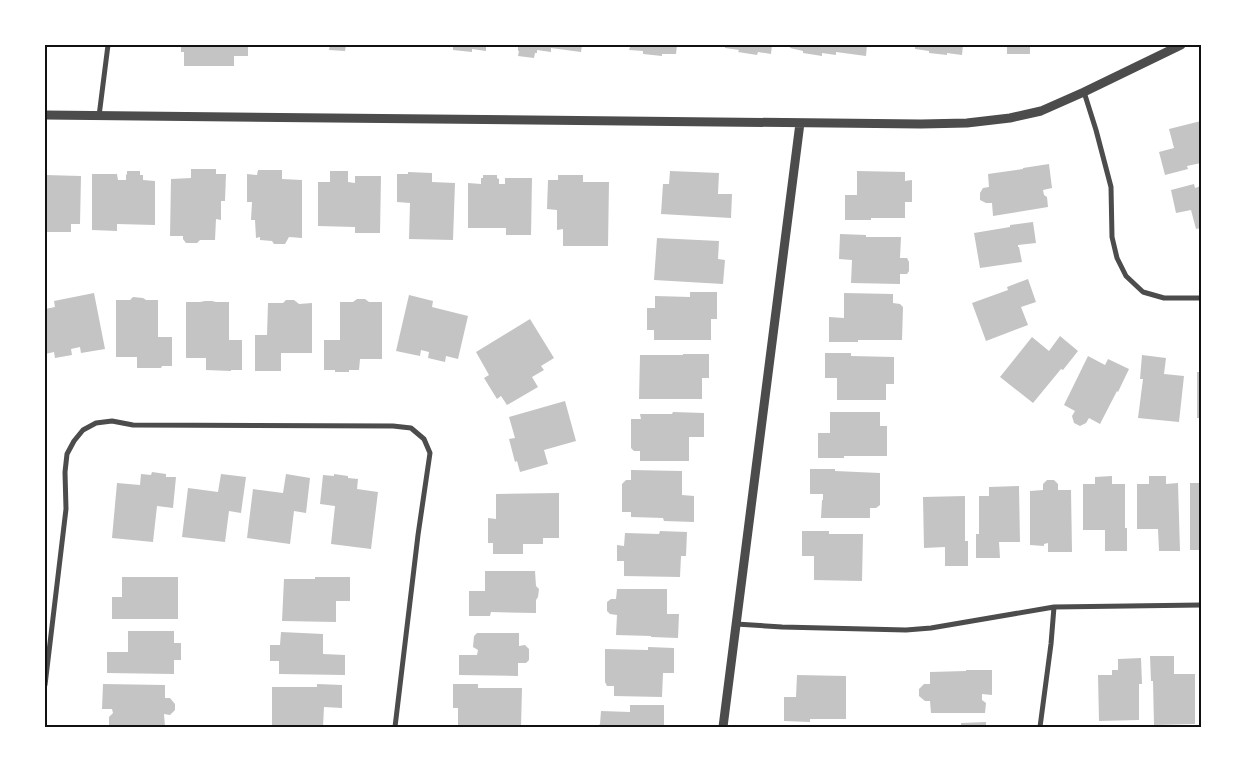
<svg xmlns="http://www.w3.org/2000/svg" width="1246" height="772" font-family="'Roboto Condensed',sans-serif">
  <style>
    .building { fill: #c4c4c4 }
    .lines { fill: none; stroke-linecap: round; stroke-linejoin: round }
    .minor { stroke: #4c4c4c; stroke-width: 5 }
    .tertiary { stroke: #4c4c4c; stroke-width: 9 }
    .neatline { fill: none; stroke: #111; stroke-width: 2 }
  </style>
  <rect width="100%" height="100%" fill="#fff"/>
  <path class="building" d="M 181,45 L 248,45 L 248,56 L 234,56 L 234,66 L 184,66 L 184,52 L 181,52 Z
    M 330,45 L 346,45 L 345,51 L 329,50 Z
    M 445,45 L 486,45 L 486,51 L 472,49 L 472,52 L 453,50 L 453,47 L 445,46 Z
    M 508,45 L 582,45 L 581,52 L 551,48 L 551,52 L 537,50 L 537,53 L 535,53 L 534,58 L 518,56 L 519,51 L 518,51 L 518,47 L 508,46 Z
    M 622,45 L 677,45 L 676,54 L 662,54 L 662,56 L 643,54 L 643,51 L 629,50 L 630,47 L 622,46 Z
    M 725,45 L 772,45 L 771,54 L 758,52 L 757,55 L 738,52 L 739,50 L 725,48 Z
    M 791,45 L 867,45 L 866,56 L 836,52 L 836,55 L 822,53 L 822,56 L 803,53 L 803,51 L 790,48 Z
    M 910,45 L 963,45 L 962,55 L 947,53 L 947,55 L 929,53 L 929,51 L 915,49 L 915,47 L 910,46 Z
    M 1007,45 L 1030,45 L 1030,54 L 1007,54 Z
    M 1201,121 L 1201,163 L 1187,166 L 1188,169 L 1165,175 L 1159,152 L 1174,148 L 1169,129 Z
    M 1049,164 L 1052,188 L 1043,190 L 1044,195 L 1047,197 L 1048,207 L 993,216 L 992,203 L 986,203 L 980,200 L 980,193 L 983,188 L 989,187 L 988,174 L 1023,169 L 1023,168 Z
    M 191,169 L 216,169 L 216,174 L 226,174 L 225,201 L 221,201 L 221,220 L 216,219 L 215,240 L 200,240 L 197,243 L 186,243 L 183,239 L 183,236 L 170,236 L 171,179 L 191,178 Z
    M 258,170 L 282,170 L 282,179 L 302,180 L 302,238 L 289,237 L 285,244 L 274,244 L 272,241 L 260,240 L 260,237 L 256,238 L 255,220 L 251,220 L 252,202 L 247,202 L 247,174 L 257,175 Z
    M 127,171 L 140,171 L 140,175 L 143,175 L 143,180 L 155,181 L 155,225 L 117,224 L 117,231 L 92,230 L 92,174 L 117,174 L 118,180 L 126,180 L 126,175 L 127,174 Z
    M 330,171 L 348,171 L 348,182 L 355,183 L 355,176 L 381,176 L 380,233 L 355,233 L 355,227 L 318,226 L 318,182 L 330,182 Z
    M 670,171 L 719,173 L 718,194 L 732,194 L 731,218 L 661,214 L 663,184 L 669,184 Z
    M 857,171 L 905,172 L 905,181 L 912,180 L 912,202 L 905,202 L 905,218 L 871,218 L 871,220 L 845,220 L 845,195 L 857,195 Z
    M 408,172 L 432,173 L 432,182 L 455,183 L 453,240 L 409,239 L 410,203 L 397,202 L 397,174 L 408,174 Z
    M 45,175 L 81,176 L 80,224 L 71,224 L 71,232 L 45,232 Z
    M 483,175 L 497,175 L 497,178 L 499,179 L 499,184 L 505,184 L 505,178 L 532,178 L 531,235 L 506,235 L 506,228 L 468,228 L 468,183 L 481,184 L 481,178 L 483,178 Z
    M 558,175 L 583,175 L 583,182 L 609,182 L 608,246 L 563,246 L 563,229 L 557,230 L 557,210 L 547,209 L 548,180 L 558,180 Z
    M 1194,184 L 1195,188 L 1201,186 L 1201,228 L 1196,229 L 1191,210 L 1176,213 L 1171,190 Z
    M 1033,222 L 1036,243 L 1018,245 L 1018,247 L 1019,247 L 1022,262 L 980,268 L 974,233 L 1010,227 L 1010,225 Z
    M 840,234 L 866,235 L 866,237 L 901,237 L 900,258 L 907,258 L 909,262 L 909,271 L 907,274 L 900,274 L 900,284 L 851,283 L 852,260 L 839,259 Z
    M 657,238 L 719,241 L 718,259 L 725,260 L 723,284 L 654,280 Z
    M 1028,279 L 1036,302 L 1021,307 L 1028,325 L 986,341 L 972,303 L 1008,290 L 1007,287 Z
    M 690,292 L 717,292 L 717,319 L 711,319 L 711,340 L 654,340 L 654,330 L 647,330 L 647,308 L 655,308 L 655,296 L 690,297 Z
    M 94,293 L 105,349 L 81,353 L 80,347 L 71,349 L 72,355 L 55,358 L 54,352 L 45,354 L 45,309 L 55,307 L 54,301 Z
    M 844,293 L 893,294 L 893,303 L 900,304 L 903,307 L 902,340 L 858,340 L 858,342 L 829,342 L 829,317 L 844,318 Z
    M 409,295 L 433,301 L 432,307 L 468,316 L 458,359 L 446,356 L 445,362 L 428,358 L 429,352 L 421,350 L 420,356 L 396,351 Z
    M 133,297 L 143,298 L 146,300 L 158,300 L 158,337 L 172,337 L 172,366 L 162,366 L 161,368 L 137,368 L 137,357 L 116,357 L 116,300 L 130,300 Z
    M 357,299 L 365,299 L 369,302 L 382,302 L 382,359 L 360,359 L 359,370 L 349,370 L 349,372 L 335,372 L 335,370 L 324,370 L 324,340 L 340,340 L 340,302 L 353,302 Z
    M 286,300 L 294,300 L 299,304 L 312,303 L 312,353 L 281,353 L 281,371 L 255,371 L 255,335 L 267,335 L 268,303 L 283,303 Z
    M 205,301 L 212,301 L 216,302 L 229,302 L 229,340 L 242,340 L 242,370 L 231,370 L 231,371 L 206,370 L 206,358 L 186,358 L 186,302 L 200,302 Z
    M 530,319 L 554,358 L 541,366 L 544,370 L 532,377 L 538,387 L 507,405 L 501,396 L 497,399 L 484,378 L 489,375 L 476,352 Z
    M 1060,336 L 1078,351 L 1063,370 L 1061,369 L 1033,403 L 1000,377 L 1032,337 L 1049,351 Z
    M 825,353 L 851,353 L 851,356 L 894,357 L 894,384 L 886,384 L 886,400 L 837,400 L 837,378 L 825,378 Z
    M 683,354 L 709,354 L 709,378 L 702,378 L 702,399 L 639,399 L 640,355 L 683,355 Z
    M 1142,355 L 1166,358 L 1164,374 L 1184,376 L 1179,422 L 1138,418 L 1143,379 L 1140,379 Z
    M 1088,356 L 1105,365 L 1108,359 L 1129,369 L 1118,392 L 1117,391 L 1100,424 L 1089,418 L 1086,423 L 1080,426 L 1074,423 L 1072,416 L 1075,411 L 1064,405 Z
    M 1197,372 L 1201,372 L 1201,418 L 1197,418 Z
    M 565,401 L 576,441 L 544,450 L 548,464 L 520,472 L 517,461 L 515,462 L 509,439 L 515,438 L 509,417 Z
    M 673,412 L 704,413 L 704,437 L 689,437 L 689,461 L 640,461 L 640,451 L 634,451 L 631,448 L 631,419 L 641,419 L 640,414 L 672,414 Z
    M 830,412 L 880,412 L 880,426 L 887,426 L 887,456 L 844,456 L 844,458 L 818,458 L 818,433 L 830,433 Z
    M 810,469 L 835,469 L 835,471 L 880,473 L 880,505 L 876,508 L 870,508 L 870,518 L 821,518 L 822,500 L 823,500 L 823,494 L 810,494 Z
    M 631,470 L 682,471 L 682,495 L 694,496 L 694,522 L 664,521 L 663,518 L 631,517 L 631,512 L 622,512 L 622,484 L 626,480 L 631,480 Z
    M 152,472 L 166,474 L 166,477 L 176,477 L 173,508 L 157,506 L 153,542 L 112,538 L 117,483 L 140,485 L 141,474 L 151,475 Z
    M 221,474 L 246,477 L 241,513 L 229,511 L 225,542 L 182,537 L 188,488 L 218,492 Z
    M 286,474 L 310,478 L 306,513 L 294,511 L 290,544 L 247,538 L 253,489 L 283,493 Z
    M 334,474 L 348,476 L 348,478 L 358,479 L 357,489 L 378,492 L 371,549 L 331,544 L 335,506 L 320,504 L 323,475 L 334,476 Z
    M 1112,476 L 1112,484 L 1125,484 L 1125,528 L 1127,528 L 1127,551 L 1105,551 L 1105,530 L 1083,530 L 1083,484 L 1095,484 L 1095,477 Z
    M 1149,476 L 1166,476 L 1166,484 L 1178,483 L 1180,551 L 1159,551 L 1158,529 L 1137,529 L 1137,484 L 1149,484 Z
    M 1047,480 L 1054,480 L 1058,484 L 1058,490 L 1071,490 L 1072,552 L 1048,552 L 1048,543 L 1044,544 L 1044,546 L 1030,545 L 1030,491 L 1043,490 L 1043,484 Z
    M 1190,483 L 1201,483 L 1201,550 L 1190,550 Z
    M 1019,486 L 1020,542 L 999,542 L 1000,558 L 976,558 L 976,534 L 979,534 L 979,496 L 989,496 L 989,487 Z
    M 559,493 L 559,538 L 543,538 L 543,544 L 523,544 L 523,554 L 493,554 L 493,543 L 488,543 L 488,518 L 496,519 L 496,494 Z
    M 965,496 L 965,541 L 968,541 L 968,566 L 945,566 L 945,547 L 924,548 L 923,497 Z
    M 660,531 L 687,532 L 686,556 L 681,556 L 680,577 L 624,576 L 624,561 L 617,561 L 617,545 L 624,546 L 625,533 L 659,534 Z
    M 802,531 L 829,531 L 829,534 L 863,534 L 862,581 L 814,580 L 814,556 L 802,556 Z
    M 485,571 L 535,571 L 536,586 L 539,589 L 538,597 L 536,600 L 536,613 L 491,612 L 490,616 L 469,616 L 469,591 L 485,591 Z
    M 122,577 L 178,577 L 178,619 L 112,619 L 112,597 L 122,597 Z
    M 315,577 L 350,577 L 350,601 L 336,601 L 336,622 L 282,621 L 284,579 L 315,579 Z
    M 617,589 L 667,589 L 667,614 L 679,614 L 678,638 L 651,637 L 651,636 L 616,635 L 617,615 L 610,614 L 607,611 L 607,602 L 611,599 L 616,599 Z
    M 128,631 L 174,631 L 174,643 L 181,643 L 181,660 L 174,660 L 174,674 L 107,673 L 107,652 L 128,652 Z
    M 281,632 L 323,634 L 323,654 L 345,655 L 345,675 L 279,674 L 279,661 L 270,661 L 270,645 L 280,645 Z
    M 477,633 L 519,633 L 519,646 L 525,645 L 529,649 L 529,660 L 526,663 L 518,663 L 518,676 L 459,675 L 459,655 L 477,655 L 478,650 L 473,647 L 474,636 Z
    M 648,647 L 674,648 L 674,673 L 663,673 L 662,697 L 614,696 L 614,686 L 607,686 L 605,682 L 605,649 L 648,650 Z
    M 1150,656 L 1174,656 L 1174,674 L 1195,674 L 1195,724 L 1154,725 L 1153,681 L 1151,681 Z
    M 1141,658 L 1142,684 L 1139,684 L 1139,720 L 1099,721 L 1098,675 L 1112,675 L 1112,670 L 1118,670 L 1118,659 Z
    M 966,670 L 992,670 L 992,695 L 982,694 L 982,700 L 986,703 L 985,713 L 931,713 L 930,701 L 925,701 L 919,696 L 919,689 L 924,684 L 930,684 L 930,672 L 966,671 Z
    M 797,675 L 846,676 L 846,719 L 810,719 L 810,722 L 784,721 L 784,697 L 796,697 Z
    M 103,684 L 165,685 L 165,698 L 170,698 L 175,704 L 175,710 L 170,715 L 164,714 L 165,727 L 109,727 L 109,717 L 113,713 L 112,709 L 102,709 Z
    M 317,684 L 342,685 L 342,708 L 324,707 L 323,727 L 272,727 L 272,687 L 317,687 Z
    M 453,684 L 478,684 L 478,688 L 522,688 L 521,727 L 458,727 L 458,708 L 453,708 Z
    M 630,705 L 664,705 L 664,727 L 597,727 L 600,724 L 601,711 L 630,712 Z
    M 986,722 L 986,727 L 916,727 L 916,725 L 961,725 L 961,723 Z"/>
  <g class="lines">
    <path class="minor" d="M 1084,92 L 1096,130 L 1111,187 L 1112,237 L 1117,258 L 1126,276 L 1143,292 L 1164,298 L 1201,298
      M 99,116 L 108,45
      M 736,624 L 782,627 L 906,630 L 931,628 L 1054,607 L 1201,605
      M 45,685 L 66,509 L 65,472 L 67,454 L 74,441 L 83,430 L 96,423 L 112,421 L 133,425 L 393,426 L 411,428 L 424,439 L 430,453 L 418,535 L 395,727
      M 1040,727 L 1051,644 L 1054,607"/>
    <path class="tertiary" d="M 45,115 L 921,124 L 967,123 L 1010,118 L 1041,111 L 1084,92 L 1181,45
      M 723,727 L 800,123"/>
  </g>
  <rect width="1246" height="772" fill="none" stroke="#ffffff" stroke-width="92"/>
  <rect x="46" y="46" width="1154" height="680" class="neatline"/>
</svg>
